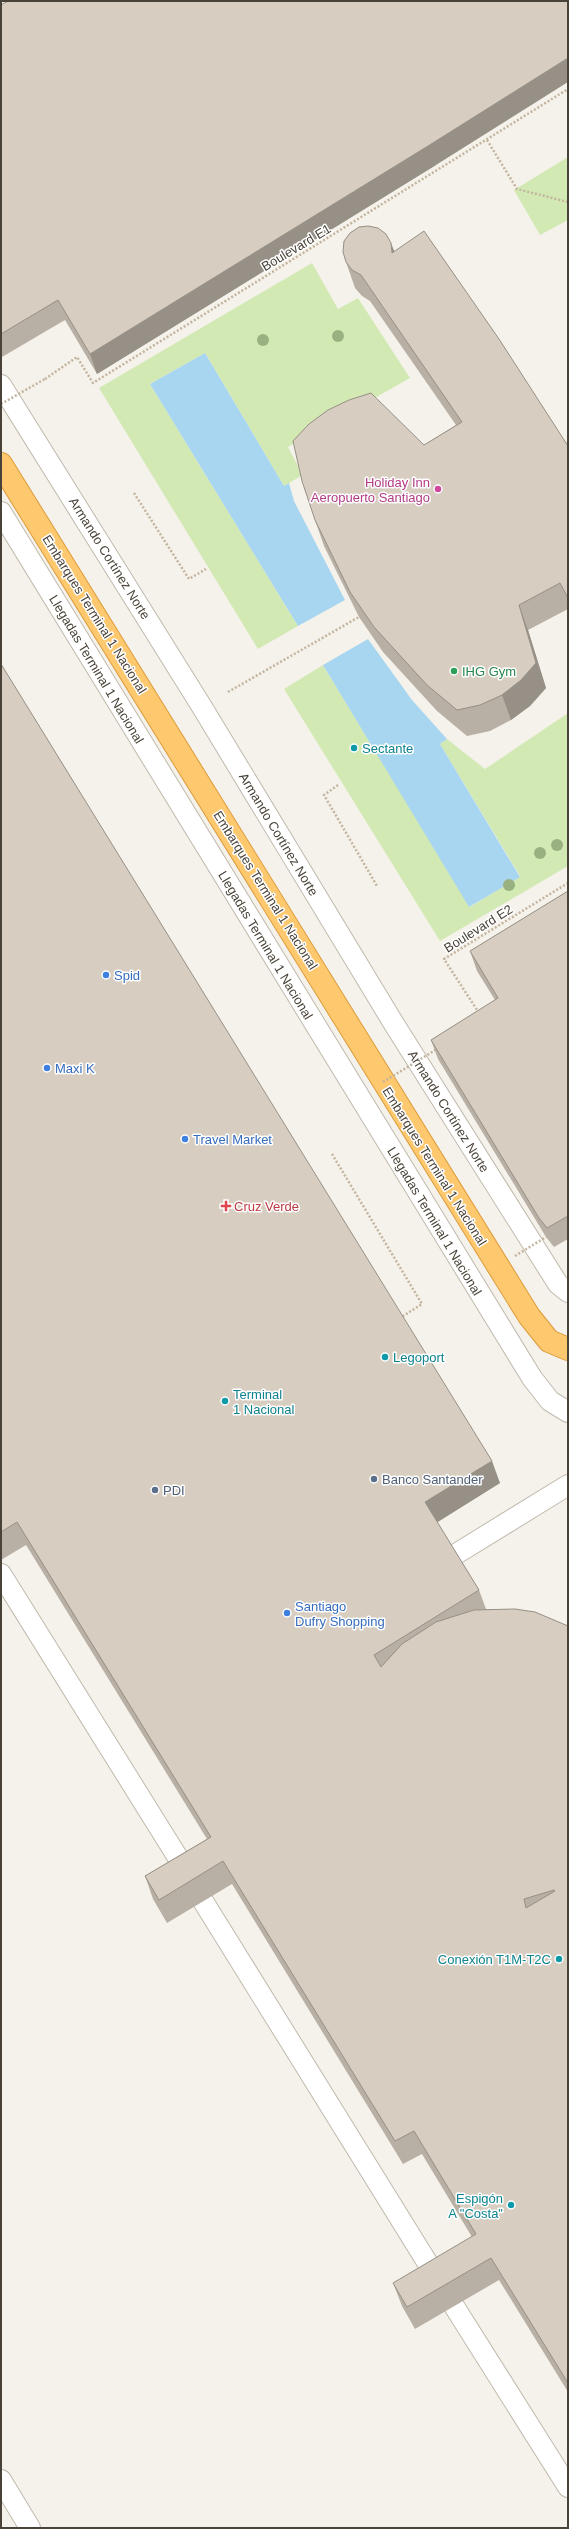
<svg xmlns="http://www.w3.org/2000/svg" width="569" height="2529" font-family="Arial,sans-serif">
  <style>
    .green { fill: #d3e9b4 }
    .water { fill: #a8d6f1 }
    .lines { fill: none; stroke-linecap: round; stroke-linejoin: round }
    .lane-casing { stroke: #c1b9ad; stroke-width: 22 }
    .highway-casing { stroke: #dd9c3d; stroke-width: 24 }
    .path { stroke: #c3b49e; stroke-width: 2.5; stroke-dasharray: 2 2; stroke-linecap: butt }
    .lane { stroke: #fff; stroke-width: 20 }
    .highway { stroke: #fdc86e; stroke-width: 22 }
    .path-bridge { stroke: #c3b49e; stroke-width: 2.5; stroke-dasharray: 2 2; stroke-linecap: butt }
    .tree { fill: #99b181 }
    .wall { fill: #b9b0a5 }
    .shaded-wall { fill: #969086 }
    .building { fill: #d7cdc0; stroke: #969086; fill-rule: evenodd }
    .hotel-dot { fill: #d1479c; stroke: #fff; stroke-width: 1.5 }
    .leisure-dot { fill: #2e9e5b; stroke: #fff; stroke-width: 1.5 }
    .culture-dot { fill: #0f9aa8; stroke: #fff; stroke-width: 1.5 }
    .shop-dot { fill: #3f7fe0; stroke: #fff; stroke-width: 1.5 }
    .health-dot { fill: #e0444e; stroke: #fff; stroke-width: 1.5 }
    .service-dot { fill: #5c6f8a; stroke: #fff; stroke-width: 1.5 }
    .labels { text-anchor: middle; stroke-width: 3; stroke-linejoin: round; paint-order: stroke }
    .street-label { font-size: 13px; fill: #494238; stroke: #fff }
    .hotel-label { font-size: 13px; fill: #b23c85; stroke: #fff; text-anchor: end }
    .leisure-label { font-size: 13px; fill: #27864d; stroke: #fff; text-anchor: start }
    .culture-label { font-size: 13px; fill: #0d838f; stroke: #fff; text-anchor: start }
    .shop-label { font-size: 13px; fill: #366cbe; stroke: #fff; text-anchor: start }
    .health-label { font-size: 13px; fill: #be3a42; stroke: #fff; text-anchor: start }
    .service-label { font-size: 13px; fill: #4e5e75; stroke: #fff; text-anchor: start }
  </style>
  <rect width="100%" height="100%" fill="#f5f2eb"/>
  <path class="green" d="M 568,157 L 568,220 L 540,235 L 514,190 Z
    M 312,263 L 338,309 L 358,298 L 410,378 L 288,447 L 298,466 L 301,476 L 284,486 L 205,353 L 150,384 L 298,626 L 258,649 L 99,388 Z
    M 323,665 L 470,907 L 520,876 L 440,744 L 447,739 L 485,769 L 568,713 L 568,866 L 440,941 L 284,689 Z"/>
  <path class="water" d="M 205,353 L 284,486 L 289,483 L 294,501 L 345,600 L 298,626 L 150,384 Z
    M 368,639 L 412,700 L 447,739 L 440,744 L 520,877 L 469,907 L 323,665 Z"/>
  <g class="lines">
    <g class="lane-casing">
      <path id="lane" d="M 1,385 L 202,707 L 394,1024 L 558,1284 L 568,1292
        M 1,512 L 532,1378 L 550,1401 L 568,1412
        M 456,1554 L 568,1485
        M 1,1574 L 190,1877
        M 203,1901 L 440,2283
        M 454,2306 L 568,2487
        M 1,2480 L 30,2528"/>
    </g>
    <g class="highway-casing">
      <path id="highway" d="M 1,464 L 529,1316 L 549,1341 L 568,1349"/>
    </g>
    <path class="path" d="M 487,140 L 517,189 L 568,202
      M 45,379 L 77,357 L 93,383 L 568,89
      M 134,493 L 189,579 L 206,569
      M 228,692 L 359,617
      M 338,785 L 324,795 L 377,886
      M 479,1013 L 444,959 L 568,883
      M 332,1154 L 422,1304 L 400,1318"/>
    <use href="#lane" class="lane"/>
    <use href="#highway" class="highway"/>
    <path class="path-bridge" d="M 1,404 L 45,379
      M 383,1082 L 437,1049
      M 515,1256 L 546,1237"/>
  </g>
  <g class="tree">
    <circle cx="338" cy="336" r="6"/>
    <circle cx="263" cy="340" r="6"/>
    <circle cx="557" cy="845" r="6"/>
    <circle cx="540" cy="853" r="6"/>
    <circle cx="509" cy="885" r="6"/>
  </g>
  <path class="wall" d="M 1,5 L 436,165 L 97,374 L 65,320 L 2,357 L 1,356 Z
    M 395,251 L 568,446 L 568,609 L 528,630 L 546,688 L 530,706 L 511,720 L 490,731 L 467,736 L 437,711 L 383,652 L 359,617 L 324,546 L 315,520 L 424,445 L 456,425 L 370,301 L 362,296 L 355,288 L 346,262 Z
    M 1,664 L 500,1483 L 437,1522 L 479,1590 L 486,1609 L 568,1626 L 568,2392 L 499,2280 L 415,2329 L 402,2306 L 393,2283 L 472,2237 L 422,2154 L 403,2164 L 232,1884 L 167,1923 L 153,1899 L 145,1876 L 207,1839 L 26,1545 L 1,1560 Z
    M 568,891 L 568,1239 L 554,1247 L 546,1237 L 438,1059 L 431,1040 L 495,1000 L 477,971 L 470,951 Z"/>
  <path class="shaded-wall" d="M 568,58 L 568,82 L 436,165 L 97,374 L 90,354 Z
    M 391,243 L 401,268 L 392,253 Z
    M 519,605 L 528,630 L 546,688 L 530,706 L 511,720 L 502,695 Z
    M 492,1461 L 500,1483 L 433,1525 L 425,1502 Z"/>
  <path class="building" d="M 8,1 L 568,1 L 568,58 L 428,146 L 90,354 L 58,300 L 1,334 L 1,5 Z
    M 368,226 L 378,228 L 386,234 L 391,243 L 392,253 L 424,231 L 499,339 L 568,446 L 568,598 L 560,583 L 519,605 L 536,663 L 521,680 L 502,695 L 480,705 L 457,710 L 427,685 L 374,627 L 350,592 L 315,520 L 302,481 L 293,441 L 309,424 L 328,410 L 349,400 L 371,393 L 424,445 L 462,422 L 361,275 L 352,270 L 346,262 L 343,252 L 344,241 L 350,233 L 359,227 Z
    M 1,664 L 492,1461 L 425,1502 L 479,1590 L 374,1655 L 381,1667 L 402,1644 L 436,1622 L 474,1610 L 515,1609 L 535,1612 L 568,1626 L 568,2383 L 491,2258 L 407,2307 L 393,2283 L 476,2234 L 414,2131 L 395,2141 L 223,1861 L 159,1900 L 145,1876 L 211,1837 L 17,1522 L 1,1532 ZM 554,1890 L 555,1891 L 526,1908 L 524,1899 Z
    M 568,891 L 568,1216 L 547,1228 L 539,1218 L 431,1040 L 498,998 L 470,951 Z"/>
  <circle class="hotel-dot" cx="438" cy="489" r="4"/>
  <circle class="leisure-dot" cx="454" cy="671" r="4"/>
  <g class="culture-dot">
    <circle cx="354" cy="748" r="4"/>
    <circle cx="385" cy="1357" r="4"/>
    <circle cx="225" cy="1401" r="4"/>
    <circle cx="559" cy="1959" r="4"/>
    <circle cx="511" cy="2205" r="4"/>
  </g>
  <g class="shop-dot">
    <circle cx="106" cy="975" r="4"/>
    <circle cx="47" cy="1068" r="4"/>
    <circle cx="185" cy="1139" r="4"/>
    <circle cx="287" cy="1613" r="4"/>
  </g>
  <path class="health-dot" d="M224 1200h4v4h4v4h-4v4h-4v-4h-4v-4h4z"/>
  <g class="service-dot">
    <circle cx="374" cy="1479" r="4"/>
    <circle cx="155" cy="1490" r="4"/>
  </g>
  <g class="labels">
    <g class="street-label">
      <text transform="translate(296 247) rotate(-31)" y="5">Boulevard E1</text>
      <text transform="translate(110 558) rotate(58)" y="5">Armando Cortínez Norte</text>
      <text transform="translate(95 614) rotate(58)" y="5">Embarques Terminal 1 Nacional</text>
      <text transform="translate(97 669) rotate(59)" y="5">Llegadas Terminal 1 Nacional</text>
      <text transform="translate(279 834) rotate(59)" y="5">Armando Cortínez Norte</text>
      <text transform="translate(266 890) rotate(58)" y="5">Embarques Terminal 1 Nacional</text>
      <text transform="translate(478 928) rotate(-32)" y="5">Boulevard E2</text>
      <text transform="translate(266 945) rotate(59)" y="5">Llegadas Terminal 1 Nacional</text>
      <text transform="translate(449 1111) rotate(58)" y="5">Armando Cortínez Norte</text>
      <text transform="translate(435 1166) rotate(58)" y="5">Embarques Terminal 1 Nacional</text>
      <text transform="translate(435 1221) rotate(59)" y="5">Llegadas Terminal 1 Nacional</text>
    </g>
    <g class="hotel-label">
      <text x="430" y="487">Holiday Inn<tspan x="430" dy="15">Aeropuerto Santiago</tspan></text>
    </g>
    <g class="leisure-label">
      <text x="462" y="676">IHG Gym</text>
    </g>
    <g class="culture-label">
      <text x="362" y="753">Sectante</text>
      <text x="393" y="1362">Legoport</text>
      <text x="233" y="1399">Terminal<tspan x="233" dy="15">1 Nacional</tspan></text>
      <text x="551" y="1964" text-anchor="end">Conexión T1M-T2C</text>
      <text x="503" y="2203" text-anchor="end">Espigón<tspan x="503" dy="15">A "Costa"</tspan></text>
    </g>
    <g class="shop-label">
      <text x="114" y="980">Spid</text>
      <text x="55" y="1073">Maxi K</text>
      <text x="193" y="1144">Travel Market</text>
      <text x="295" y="1611">Santiago<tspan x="295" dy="15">Dufry Shopping</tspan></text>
    </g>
    <g class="health-label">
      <text x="234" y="1211">Cruz Verde</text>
    </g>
    <g class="service-label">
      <text x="382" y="1484">Banco Santander</text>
      <text x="163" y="1495">PDI</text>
    </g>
  </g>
  <rect width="569" height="2529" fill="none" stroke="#494238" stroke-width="4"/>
</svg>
